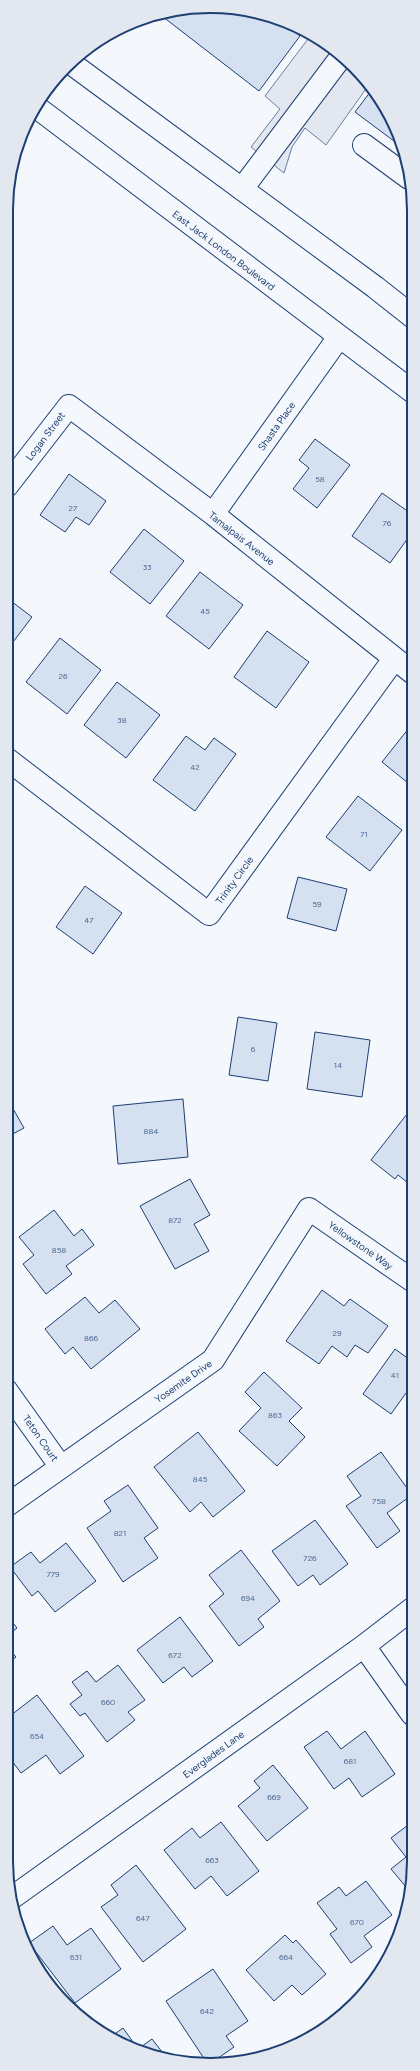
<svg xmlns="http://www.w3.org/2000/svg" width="420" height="2071" font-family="Figtree,sans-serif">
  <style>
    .parking { fill: #e3e8f0; stroke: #687fa3 }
    .building { fill: #d5e0f0; stroke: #1d3f73 }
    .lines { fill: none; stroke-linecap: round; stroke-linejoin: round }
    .minor-casing { stroke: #1d3f73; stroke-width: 24 }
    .major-casing { stroke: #1d3f73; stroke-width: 24 }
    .minor { stroke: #f4f7fb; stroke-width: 22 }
    .major { stroke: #f4f7fb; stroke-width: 22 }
    .labels { text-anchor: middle; stroke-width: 3; stroke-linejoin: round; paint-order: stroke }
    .number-label { font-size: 8px; fill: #4b6792 }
    .street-label { font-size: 10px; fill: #1d3f73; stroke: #f4f7fb }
    .rim { fill: none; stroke: #1d3f73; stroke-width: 2 }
  </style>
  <rect width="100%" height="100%" fill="#f4f7fb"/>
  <path class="parking" d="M 311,35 L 354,66 L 368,86 L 326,145 L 305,128 L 292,147 L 284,173 L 251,147 L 280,109 L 265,96 Z"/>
  <path class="building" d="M 236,8 L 281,21 L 300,36 L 259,91 L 158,13 Z
    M 371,91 L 398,132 L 402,147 L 355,112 Z
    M 315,439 L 350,465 L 317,508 L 293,489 L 309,468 L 299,460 Z
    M 69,474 L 106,501 L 89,525 L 76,517 L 65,532 L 40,515 Z
    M 382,493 L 413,515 L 413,531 L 390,563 L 352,536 Z
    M 144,529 L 184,561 L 150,604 L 110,572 Z
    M 200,572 L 243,605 L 209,649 L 166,616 Z
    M 7,598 L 32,617 L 7,650 Z
    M 267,631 L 309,662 L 276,708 L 234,677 Z
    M 60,638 L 101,670 L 67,714 L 26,682 Z
    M 117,682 L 160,715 L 126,758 L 84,725 Z
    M 409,728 L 413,731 L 413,787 L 382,762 Z
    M 186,736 L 205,750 L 214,738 L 236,754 L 195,811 L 153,780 Z
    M 358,796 L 402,830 L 370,871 L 326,837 Z
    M 298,877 L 347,889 L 336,931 L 287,918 Z
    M 85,886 L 122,913 L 93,954 L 56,927 Z
    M 238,1017 L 277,1023 L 268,1081 L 229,1075 Z
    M 315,1032 L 370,1040 L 362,1097 L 307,1089 Z
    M 7,1098 L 24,1128 L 7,1137 Z
    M 183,1099 L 188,1157 L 118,1164 L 113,1106 Z
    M 407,1114 L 413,1119 L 413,1187 L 398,1175 L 395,1179 L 371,1160 Z
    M 190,1179 L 210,1215 L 194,1224 L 209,1251 L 175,1269 L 140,1206 Z
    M 54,1210 L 74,1236 L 82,1229 L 94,1245 L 66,1266 L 72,1274 L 46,1294 L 23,1264 L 34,1255 L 19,1237 Z
    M 322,1290 L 344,1306 L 350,1299 L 388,1326 L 368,1353 L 355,1345 L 347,1357 L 332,1346 L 319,1364 L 286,1341 Z
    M 85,1297 L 99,1313 L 115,1300 L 140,1329 L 91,1369 L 73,1347 L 65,1354 L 45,1329 Z
    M 413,1348 L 413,1397 L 406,1393 L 391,1414 L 363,1394 L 395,1349 L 406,1357 Z
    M 264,1372 L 302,1408 L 289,1421 L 305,1437 L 277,1466 L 239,1431 L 261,1408 L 245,1392 Z
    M 198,1432 L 245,1491 L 213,1517 L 201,1502 L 190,1512 L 154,1467 Z
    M 381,1452 L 412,1495 L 387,1513 L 400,1531 L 377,1548 L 346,1506 L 361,1496 L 347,1476 Z
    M 128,1485 L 158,1528 L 144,1538 L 158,1558 L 123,1582 L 87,1528 L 111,1511 L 104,1501 Z
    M 315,1520 L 348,1564 L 320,1585 L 313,1575 L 298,1586 L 272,1551 Z
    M 66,1543 L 96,1581 L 55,1612 L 38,1591 L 32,1596 L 10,1567 L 31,1552 L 40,1563 Z
    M 241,1550 L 280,1601 L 258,1619 L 264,1627 L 239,1646 L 209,1606 L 224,1594 L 209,1575 Z
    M 6,1614 L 17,1628 L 6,1637 Z
    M 180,1617 L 213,1661 L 192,1677 L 184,1667 L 163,1683 L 137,1650 Z
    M 6,1645 L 16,1657 L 6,1665 Z
    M 118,1665 L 145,1700 L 128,1712 L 135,1720 L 107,1742 L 85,1713 L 80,1716 L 70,1704 L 82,1695 L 72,1682 L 87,1671 L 96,1682 Z
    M 37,1695 L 84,1756 L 60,1774 L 46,1755 L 21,1773 L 6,1753 L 6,1719 Z
    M 327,1731 L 341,1749 L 365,1731 L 395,1774 L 362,1797 L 349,1778 L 334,1789 L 304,1747 Z
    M 273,1765 L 308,1808 L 267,1841 L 238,1806 L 260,1788 L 254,1781 Z
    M 221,1822 L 259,1871 L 227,1896 L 211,1876 L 195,1889 L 164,1850 L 192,1828 L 200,1838 Z
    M 412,1822 L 412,1887 L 411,1893 L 391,1869 L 406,1857 L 391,1838 Z
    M 136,1865 L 186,1929 L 143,1962 L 101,1907 L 118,1895 L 111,1885 Z
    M 366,1881 L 392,1915 L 364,1936 L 372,1947 L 351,1963 L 330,1934 L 337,1929 L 317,1903 L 339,1887 L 346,1896 Z
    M 53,1926 L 67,1945 L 91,1928 L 121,1969 L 75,2003 L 29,1943 Z
    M 285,1935 L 293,1943 L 296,1940 L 326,1974 L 302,1995 L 292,1985 L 274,2001 L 246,1970 Z
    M 213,1969 L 248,2021 L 226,2036 L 234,2047 L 211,2063 L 207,2063 L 166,2001 Z
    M 123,2028 L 138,2049 L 152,2039 L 166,2057 L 132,2049 L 112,2036 Z"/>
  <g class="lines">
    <g class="minor-casing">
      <path id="minor" d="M 364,145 L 409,178
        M 242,189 L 341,57
        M 7,486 L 69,406 L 213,514 L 413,673
        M 213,514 L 339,337
        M 7,759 L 209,914 L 394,659
        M 6,1390 L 61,1467
        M 6,1506 L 213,1360 L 309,1209 L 413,1281
        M 364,1646 L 412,1714
        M 13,1897 L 364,1646 L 412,1609"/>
    </g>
    <g class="major-casing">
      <path id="major" d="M 72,64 L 375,287 L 413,317
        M 35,106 L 413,392"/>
    </g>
    <use href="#minor" class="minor"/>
    <use href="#major" class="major"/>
  </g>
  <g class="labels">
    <g class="number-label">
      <text x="320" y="482">58</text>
      <text x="73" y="511">27</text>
      <text x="387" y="526">76</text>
      <text x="147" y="570">33</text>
      <text x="205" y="614">45</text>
      <text x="63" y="679">26</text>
      <text x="122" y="723">38</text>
      <text x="195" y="770">42</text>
      <text x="364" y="837">71</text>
      <text x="317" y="907">59</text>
      <text x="89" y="923">47</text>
      <text x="253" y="1052">6</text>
      <text x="338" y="1068">14</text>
      <text x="151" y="1134">884</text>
      <text x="175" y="1223">872</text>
      <text x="59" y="1253">858</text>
      <text x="337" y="1336">29</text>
      <text x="91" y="1341">866</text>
      <text x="395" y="1378">41</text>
      <text x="275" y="1418">863</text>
      <text x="200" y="1482">845</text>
      <text x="379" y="1504">758</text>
      <text x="120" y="1536">821</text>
      <text x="310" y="1561">726</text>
      <text x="53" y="1577">779</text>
      <text x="248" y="1601">694</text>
      <text x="175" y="1658">672</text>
      <text x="108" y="1705">660</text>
      <text x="37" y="1739">654</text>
      <text x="350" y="1764">681</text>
      <text x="274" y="1800">669</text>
      <text x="212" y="1863">663</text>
      <text x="143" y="1921">647</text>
      <text x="357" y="1925">670</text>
      <text x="76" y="1960">631</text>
      <text x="286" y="1960">664</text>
      <text x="207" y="2014">642</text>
    </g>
    <g class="street-label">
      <text transform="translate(224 250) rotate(37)" y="4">East Jack London Boulevard</text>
      <text transform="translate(276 426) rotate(-55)" y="4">Shasta Place</text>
      <text transform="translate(45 436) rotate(-53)" y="4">Logan Street</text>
      <text transform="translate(242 538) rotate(38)" y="4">Tamalpais Avenue</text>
      <text transform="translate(234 880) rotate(-54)" y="4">Trinity Circle</text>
      <text transform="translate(361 1245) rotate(35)" y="4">Yellowstone Way</text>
      <text transform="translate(183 1381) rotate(-35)" y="4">Yosemite Drive</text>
      <text transform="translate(41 1438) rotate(55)" y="4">Teton Court</text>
      <text transform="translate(213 1754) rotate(-36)" y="4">Everglades Lane</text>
    </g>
  </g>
  <path d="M0 0H420V2071H0ZM210 13H210A197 197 0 0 1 407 210V1861A197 197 0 0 1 210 2058H210A197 197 0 0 1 13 1861V210A197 197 0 0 1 210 13Z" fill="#e3e8f0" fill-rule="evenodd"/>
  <path class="rim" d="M210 13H210A197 197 0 0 1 407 210V1861A197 197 0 0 1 210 2058H210A197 197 0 0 1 13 1861V210A197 197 0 0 1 210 13Z"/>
</svg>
